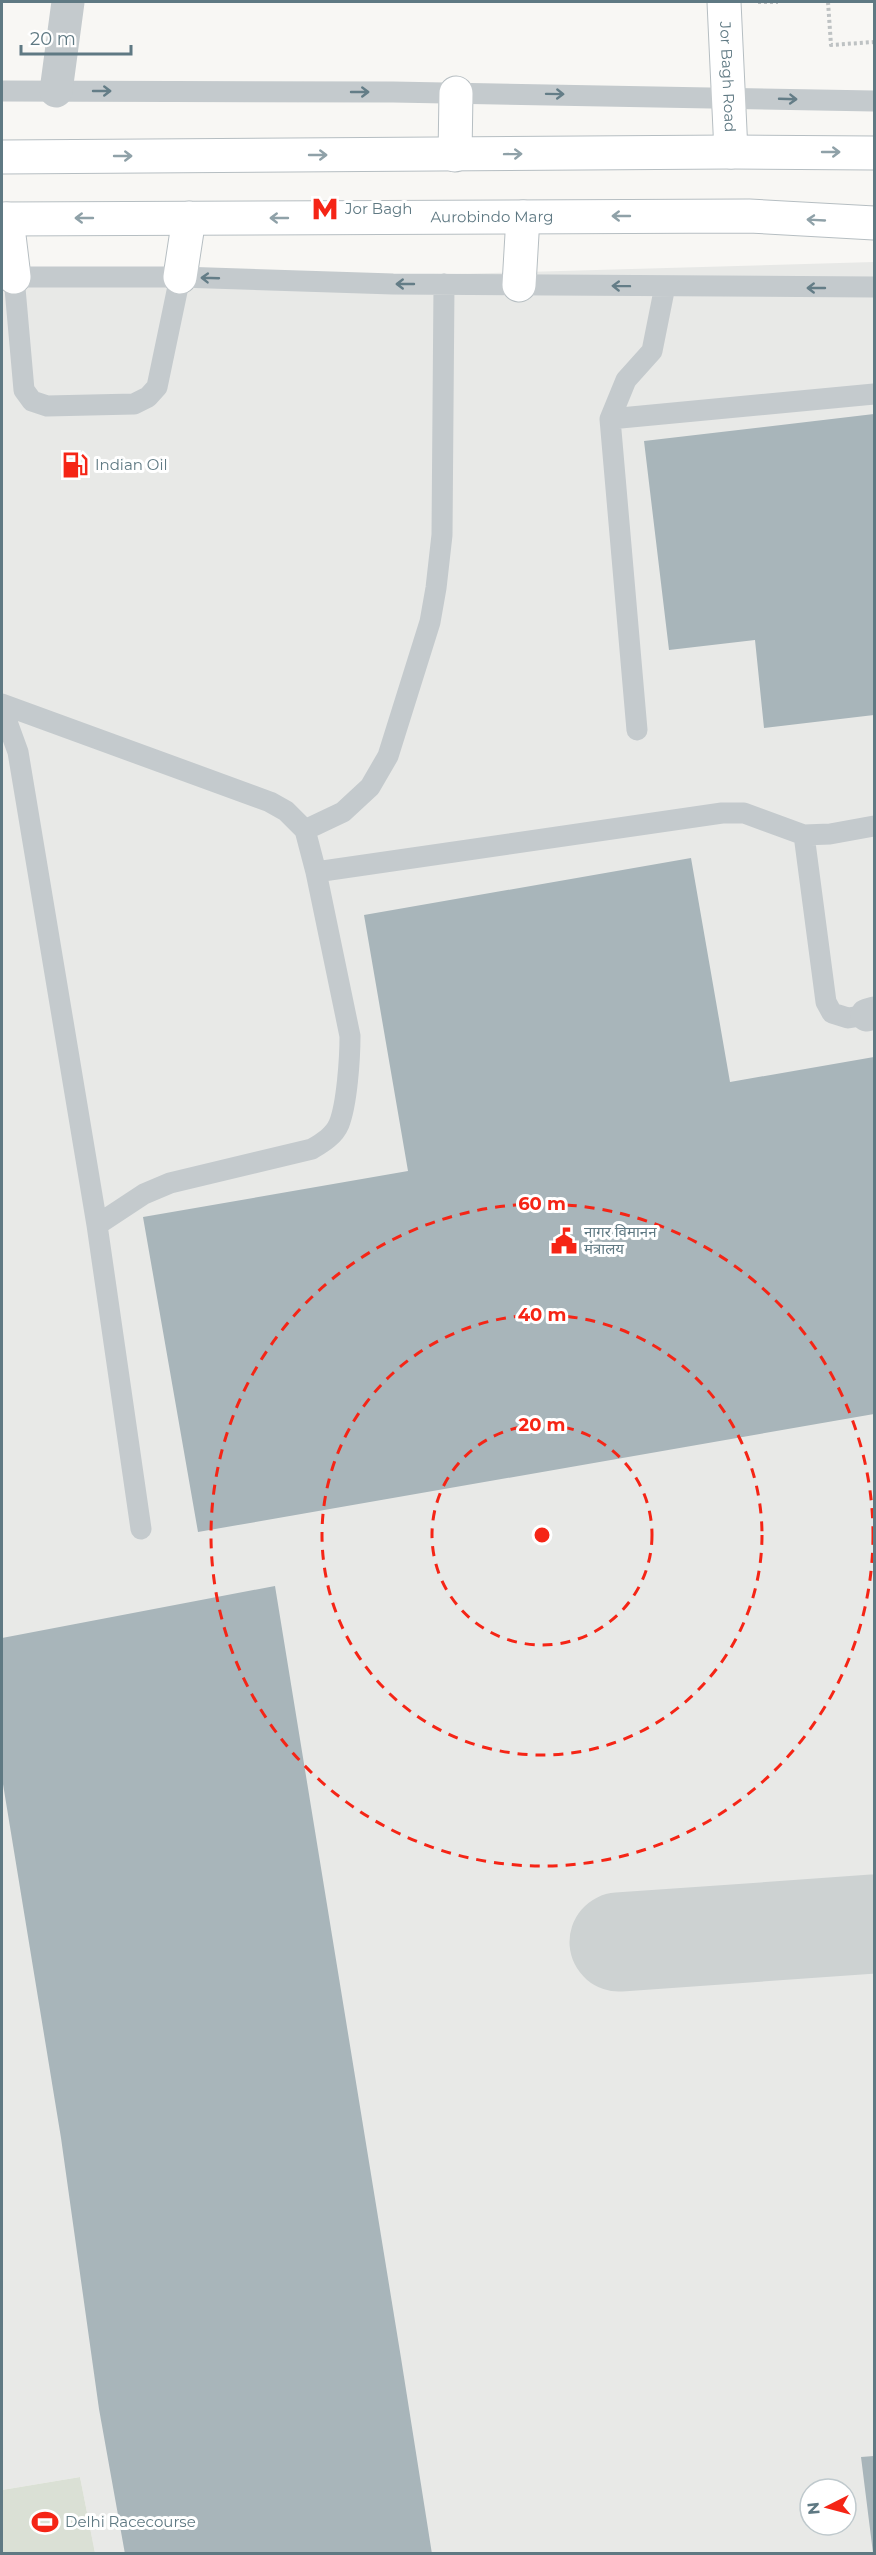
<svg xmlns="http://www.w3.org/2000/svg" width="876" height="2555" font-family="Montserrat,'Noto Sans Devanagari',sans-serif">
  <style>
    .built { fill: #e8e9e7; fill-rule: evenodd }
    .garden { fill: #dae0d5 }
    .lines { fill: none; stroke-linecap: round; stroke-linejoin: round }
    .taxiway { stroke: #cdd2d2; stroke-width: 99 }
    .building { fill: #a8b5ba }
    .secondary-casing { stroke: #b6bec2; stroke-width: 35 }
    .path { stroke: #bec2c3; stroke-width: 4; stroke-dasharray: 3 3; stroke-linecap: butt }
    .lane { stroke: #c4cacd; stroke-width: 21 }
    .street { stroke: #c4cacd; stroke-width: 33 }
    .secondary { stroke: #fff; stroke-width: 33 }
    .oneway { stroke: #647d87 }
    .oneway2 { stroke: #8fa1a8 }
    .ring { fill: none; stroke: #f52516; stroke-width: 3; stroke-dasharray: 10 8 }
    .labels { text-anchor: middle; stroke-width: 6; stroke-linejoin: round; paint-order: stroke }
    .street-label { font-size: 15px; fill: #5f7983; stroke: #fff }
    .poi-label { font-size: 15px; fill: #5f7983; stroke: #fff; text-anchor: start }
    .centre { fill: #f52516; stroke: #fff; stroke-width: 3 }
    .ring-label { font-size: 18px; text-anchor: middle; font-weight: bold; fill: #f52516; stroke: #fff; stroke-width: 6; stroke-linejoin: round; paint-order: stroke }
  </style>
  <rect width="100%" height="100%" fill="#f8f7f4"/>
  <path class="built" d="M 874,262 L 874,2553 L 95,2553 L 80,2477 L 2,2490 L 2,287 ZM 810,2489 L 846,2489 L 846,2525 L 810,2525 Z"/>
  <path class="garden" d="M 80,2477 L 95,2553 L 2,2553 L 2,2490 Z"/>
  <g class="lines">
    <path class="taxiway" d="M 619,1942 L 874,1924"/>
  </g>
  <path class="building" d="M 874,414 L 874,715 L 764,728 L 755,640 L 669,650 L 644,441 Z
    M 691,858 L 730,1082 L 874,1057 L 874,1414 L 198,1532 L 143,1217 L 408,1171 L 364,915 Z
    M 275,1586 L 401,2358 L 432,2554 L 125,2554 L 99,2409 L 61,2138 L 2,1778 L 2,1638 Z
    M 874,2456 L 874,2553 L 873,2553 L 861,2457 Z"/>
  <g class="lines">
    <g class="secondary-casing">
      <g id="secondary">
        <path id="s1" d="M 724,2 L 731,152"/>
        <path d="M 455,155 L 456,93"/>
        <path d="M 2,157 L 731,152 L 874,153"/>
        <path id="s2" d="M 2,219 L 749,216 L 874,223"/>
        <path d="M 7,219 L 14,277"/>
        <path d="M 180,277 L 189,218"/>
        <path d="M 519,285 L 523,217"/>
      </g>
    </g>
    <path class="path" d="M 758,2 L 778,2
      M 828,2 L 831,45 L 874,42"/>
    <path class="lane" d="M 2,91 L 393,92 L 874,101
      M 2,277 L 180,277 L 393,284 L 874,287
      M 14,277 L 24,390 L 32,401 L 47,406 L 134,404 L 148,397 L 157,387 L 180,277
      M 610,419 L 874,394
      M 2,704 L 270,802 L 286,811 L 305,830 L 316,872 L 350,1036 C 350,1058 347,1104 339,1124 C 334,1136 322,1143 312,1149 L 170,1183 L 144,1194 L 97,1225
      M 2,708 L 18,752 L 97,1225 L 141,1529
      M 637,730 L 610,419 L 626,380 L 652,351 L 665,286
      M 305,830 L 343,812 L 370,787 L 388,756 L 430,622 L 436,588 L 442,535 L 444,284
      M 804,835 L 826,1002 L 832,1013 L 848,1018 L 867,1015
      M 316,872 L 722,813 L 744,813 L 804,835 L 830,834 L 874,826"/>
    <path class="street" d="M 56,91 L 68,2
      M 867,1015 L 874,1013"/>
    <use href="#secondary" class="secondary"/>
  </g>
  <defs><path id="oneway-shaft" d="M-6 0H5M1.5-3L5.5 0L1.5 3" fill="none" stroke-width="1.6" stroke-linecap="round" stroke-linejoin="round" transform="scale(1.5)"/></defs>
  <g class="oneway">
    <use href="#oneway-shaft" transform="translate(102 91)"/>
    <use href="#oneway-shaft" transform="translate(360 92)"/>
    <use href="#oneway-shaft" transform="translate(555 94) rotate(1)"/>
    <use href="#oneway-shaft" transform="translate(788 99) rotate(2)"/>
    <use href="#oneway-shaft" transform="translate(210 278) rotate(-178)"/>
    <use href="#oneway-shaft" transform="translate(405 284) rotate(-180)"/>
    <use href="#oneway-shaft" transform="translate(621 286) rotate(-179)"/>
    <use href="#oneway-shaft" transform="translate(816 288) rotate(-180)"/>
  </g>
  <g class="oneway2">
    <use href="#oneway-shaft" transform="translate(831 152)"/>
    <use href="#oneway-shaft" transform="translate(513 154) rotate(-1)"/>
    <use href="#oneway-shaft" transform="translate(318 155)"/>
    <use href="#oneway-shaft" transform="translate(123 156)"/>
    <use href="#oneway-shaft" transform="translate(621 216) rotate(180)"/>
    <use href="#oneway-shaft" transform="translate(84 218) rotate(180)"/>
    <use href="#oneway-shaft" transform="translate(279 218) rotate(180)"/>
    <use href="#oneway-shaft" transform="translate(816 220) rotate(-177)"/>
  </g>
  <g class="ring">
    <circle cx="542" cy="1535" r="110"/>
    <circle cx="542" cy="1535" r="220"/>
    <circle cx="542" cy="1535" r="331"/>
  </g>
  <defs>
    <g id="metro-bare" transform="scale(2.07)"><path d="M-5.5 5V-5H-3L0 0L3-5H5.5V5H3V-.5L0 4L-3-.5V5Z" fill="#f52516" stroke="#fff" stroke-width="2.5" paint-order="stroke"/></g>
    <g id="fuel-bare" transform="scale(2.07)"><path d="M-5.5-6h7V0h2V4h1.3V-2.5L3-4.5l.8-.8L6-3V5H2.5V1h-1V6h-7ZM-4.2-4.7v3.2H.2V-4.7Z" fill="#f52516" stroke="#fff" stroke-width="2.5" paint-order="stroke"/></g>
    <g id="civic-bare" transform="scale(2.07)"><path d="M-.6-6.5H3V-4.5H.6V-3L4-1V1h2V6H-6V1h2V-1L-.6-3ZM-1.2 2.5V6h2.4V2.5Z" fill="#f52516" stroke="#fff" stroke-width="2.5" paint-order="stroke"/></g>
    <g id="stadium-bare" transform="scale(2.07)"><path d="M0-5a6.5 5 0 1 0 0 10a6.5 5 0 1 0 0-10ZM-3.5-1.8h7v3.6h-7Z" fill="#f52516" stroke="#fff" stroke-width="2.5" paint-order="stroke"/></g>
  </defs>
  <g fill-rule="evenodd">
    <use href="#metro-bare" x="325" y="209"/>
    <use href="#fuel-bare" x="75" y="465"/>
    <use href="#civic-bare" x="564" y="1241"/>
    <use href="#stadium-bare" x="45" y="2522"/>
  </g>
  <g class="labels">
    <g class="street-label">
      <text dy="5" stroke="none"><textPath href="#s1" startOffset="75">Jor Bagh Road</textPath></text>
      <text dy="5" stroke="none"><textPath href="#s2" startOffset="490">Aurobindo Marg</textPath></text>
    </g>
    <g class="poi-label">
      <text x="345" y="214">Jor Bagh</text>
      <text x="95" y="470">Indian Oil</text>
      <text x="584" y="1237">नागर विमानन<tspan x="584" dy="17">मंत्रालय</tspan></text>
      <text x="65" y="2527">Delhi Racecourse</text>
    </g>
  </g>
  <circle cx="542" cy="1535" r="9" class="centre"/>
  <g class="ring-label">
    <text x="542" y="1210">60 m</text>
    <text x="542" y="1321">40 m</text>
    <text x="542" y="1431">20 m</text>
  </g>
  <rect width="876" height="2555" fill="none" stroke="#5f7983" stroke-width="6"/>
  <g transform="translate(828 2507) rotate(264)"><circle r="28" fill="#ffffff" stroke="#bfc9cd" stroke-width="1.5"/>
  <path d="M0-4.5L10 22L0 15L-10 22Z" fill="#f52516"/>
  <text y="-9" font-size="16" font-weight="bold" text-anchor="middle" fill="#5f7983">N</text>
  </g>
  <path d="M21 45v9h110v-9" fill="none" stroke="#5f7983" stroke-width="3"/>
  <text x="30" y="45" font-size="18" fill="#5f7983" stroke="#ffffff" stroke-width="4.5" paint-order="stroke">20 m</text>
</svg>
